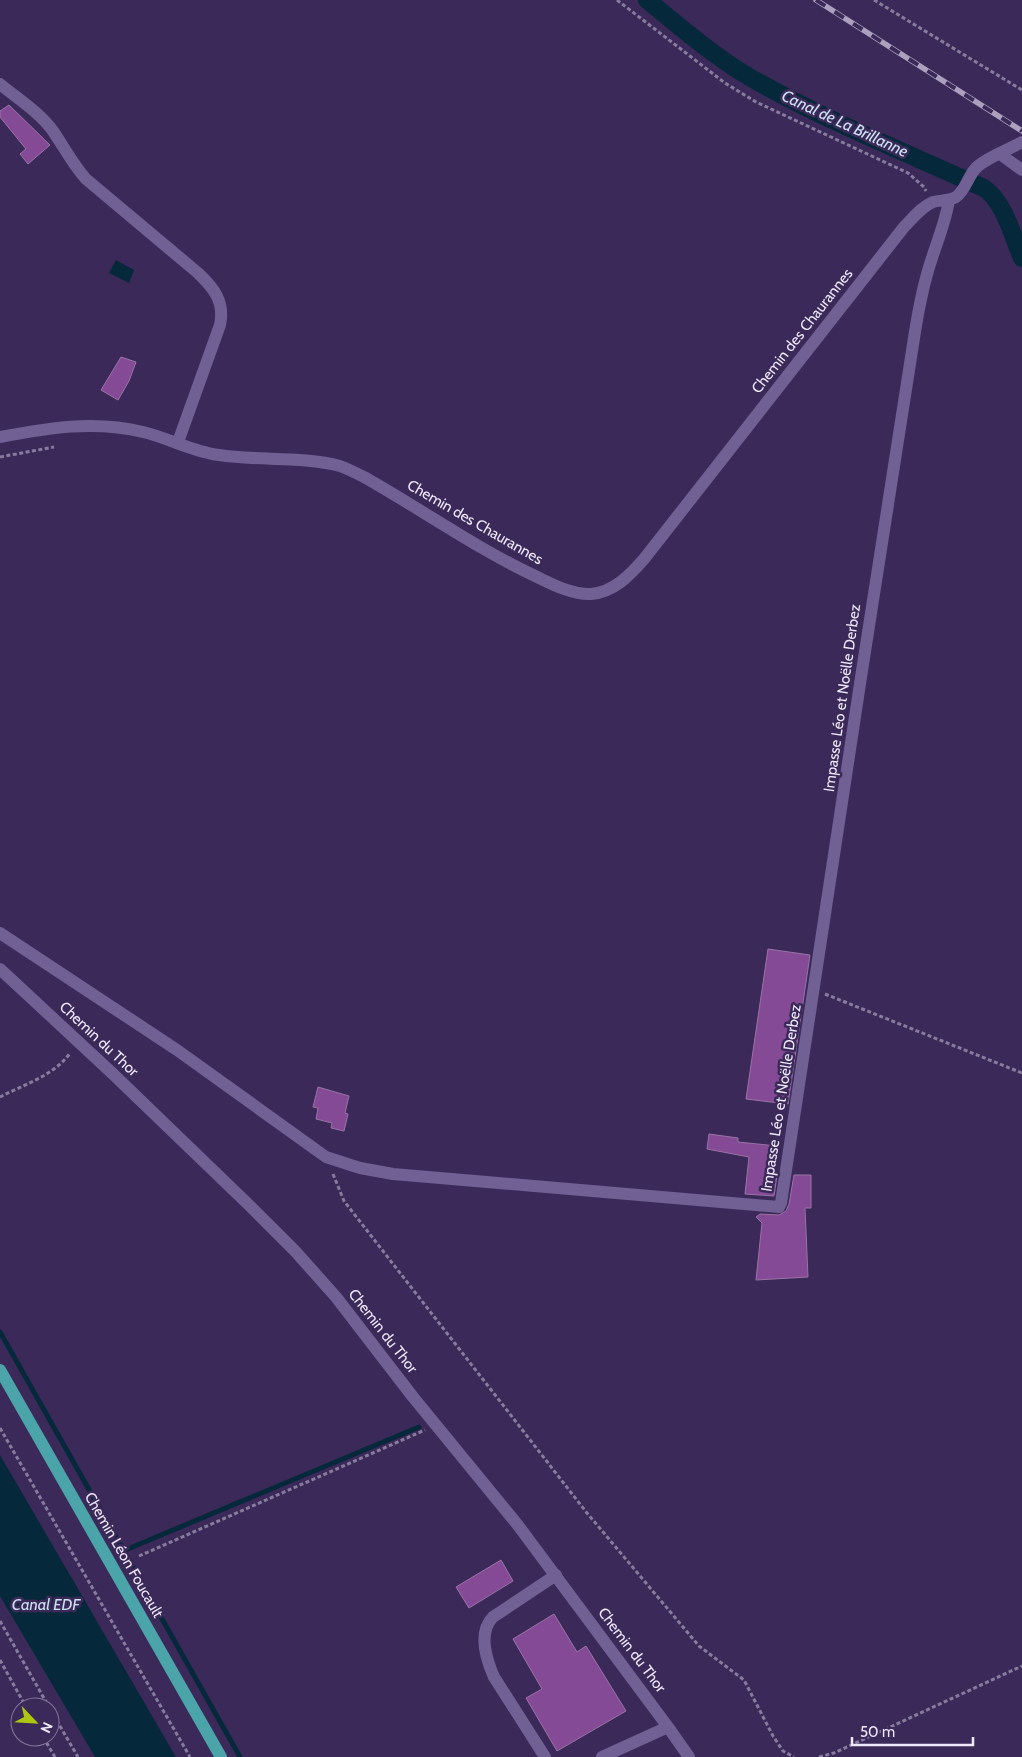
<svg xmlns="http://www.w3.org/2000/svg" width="1022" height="1757" font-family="Cabin,sans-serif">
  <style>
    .water { fill: #06283b }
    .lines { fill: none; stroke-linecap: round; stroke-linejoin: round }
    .stream { stroke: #06283b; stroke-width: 5 }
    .canal { stroke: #06283b; stroke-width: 18 }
    .building { fill: #854a95; stroke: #9974a4 }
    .path { stroke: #877b9e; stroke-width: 3; stroke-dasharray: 4 2.5; stroke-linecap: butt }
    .minor { stroke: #716094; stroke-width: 12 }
    .major { stroke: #4aa4aa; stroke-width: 12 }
    .rail-casing { stroke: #aba1be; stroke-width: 5.5 }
    .rail { stroke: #3b2a59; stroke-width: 4; stroke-dasharray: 11; stroke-linecap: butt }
    .labels { text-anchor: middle; stroke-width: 5; stroke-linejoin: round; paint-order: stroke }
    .street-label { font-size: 15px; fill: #eee9fb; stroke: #3b2a59 }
    .water-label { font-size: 16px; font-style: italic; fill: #cde3f3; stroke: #3b2a59 }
  </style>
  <rect width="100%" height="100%" fill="#3b2a59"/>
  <path class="water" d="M 116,260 L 134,270 L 129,283 L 109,273 Z
    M 0,1455 L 176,1757 L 95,1757 L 0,1596 Z"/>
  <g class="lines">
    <path class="stream" d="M 0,1332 L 240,1757
      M 123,1551 L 419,1427"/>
    <path class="canal" d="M 647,0 C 683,29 719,61 760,83 C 832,123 909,154 984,188 C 1005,203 1012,235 1022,258"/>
  </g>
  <path class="building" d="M 9,105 L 50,145 L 28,164 L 20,154 L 26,149 L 0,117 L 0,111 Z
    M 121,357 L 136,362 L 129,381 L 118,400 L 101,390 Z
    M 768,949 L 810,955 L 788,1104 L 746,1099 Z
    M 318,1087 L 349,1096 L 345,1113 L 348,1114 L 344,1131 L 331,1128 L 332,1123 L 316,1119 L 318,1108 L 313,1107 Z
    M 709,1134 L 738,1138 L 738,1142 L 777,1146 L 775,1175 L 777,1175 L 774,1196 L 745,1194 L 749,1157 L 707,1149 Z
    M 794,1175 L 811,1175 L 811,1208 L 805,1208 L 808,1277 L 756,1280 L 762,1223 L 756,1217 L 760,1214 L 779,1215 L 786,1211 L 789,1204 Z
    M 501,1560 L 513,1581 L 469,1608 L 456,1587 Z
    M 554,1614 L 577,1652 L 586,1646 L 626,1711 L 557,1751 L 526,1698 L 542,1689 L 513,1639 Z"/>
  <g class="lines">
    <path class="path" d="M 617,0 L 725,83 L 756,102 L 908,173 L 924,187 L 926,191
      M 874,0 L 1022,90
      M 0,457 L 54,447
      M 825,994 L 1022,1073
      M 0,1097 C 23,1085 55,1075 70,1053
      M 333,1174 L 344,1201 L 587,1513 L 699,1646 L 744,1680 L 773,1736 L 783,1751 L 794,1757
      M 0,1428 L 190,1757
      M 139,1556 L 425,1430
      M 0,1621 L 49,1707
      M 0,1660 L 26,1707
      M 50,1709 L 78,1757
      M 43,1737 L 55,1757
      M 819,1757 L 834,1753 L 1022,1666"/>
    <path class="minor" d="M 0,84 C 18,99 39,112 53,131 C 64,147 73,165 86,179 L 198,273 C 214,288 225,302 220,325 L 178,442
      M 1000,154 L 1022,170
      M 0,437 C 48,428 94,420 143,432 C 169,438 193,452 219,455 C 257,461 303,456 340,466 C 348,469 356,473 364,477 C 421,509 474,547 533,575 C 550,583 571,595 591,594 C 614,592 629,576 644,559 L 904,227 C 913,218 921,207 933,202 C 941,200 949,201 956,197 C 967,189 968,174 978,166 C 990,156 1008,150 1022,142
      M 0,933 L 177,1050 L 326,1157 L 360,1168 L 393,1174 L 779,1207 L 781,1203 C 825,915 868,626 914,338 C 918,312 923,284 932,258 C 938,239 946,220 949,200
      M 0,969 L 112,1073 L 250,1206 L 295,1251 L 336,1297 L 413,1397 L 517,1524 L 668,1727 L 689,1757
      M 545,1757 L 494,1677 C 486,1659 478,1632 493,1617 L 556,1575
      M 602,1757 L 668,1727"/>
    <path class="major" d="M 0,1370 L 221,1757"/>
    <g class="rail-casing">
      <path id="rail" d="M 816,0 L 1022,131"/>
    </g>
    <use href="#rail" class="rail"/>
  </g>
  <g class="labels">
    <g class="street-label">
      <text transform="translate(802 331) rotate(-52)" y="5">Chemin des Chaurannes</text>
      <text transform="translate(475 522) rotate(30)" y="5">Chemin des Chaurannes</text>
      <text transform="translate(842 698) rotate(-82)" y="5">Impasse Léo et Noëlle Derbez</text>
      <text transform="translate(99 1039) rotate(43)" y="5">Chemin du Thor</text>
      <text transform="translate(781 1098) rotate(-81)" y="5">Impasse Léo et Noëlle Derbez</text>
      <text transform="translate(383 1331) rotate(52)" y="5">Chemin du Thor</text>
      <text transform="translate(124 1555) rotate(60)" y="5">Chemin Léon Foucault</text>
      <text transform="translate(632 1650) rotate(53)" y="5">Chemin du Thor</text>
    </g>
    <g class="water-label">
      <text transform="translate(845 123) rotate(25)" y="6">Canal de La Brillanne</text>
      <text x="46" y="1610">Canal EDF</text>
    </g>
  </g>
  <g transform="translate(35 1722) rotate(115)"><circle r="24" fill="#3b2a59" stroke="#83769a"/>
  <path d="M0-4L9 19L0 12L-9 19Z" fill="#adc610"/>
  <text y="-8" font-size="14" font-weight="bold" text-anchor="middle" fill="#eee9fb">N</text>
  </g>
  <path d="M852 1737v8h121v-8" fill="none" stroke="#eee9fb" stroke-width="2.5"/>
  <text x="860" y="1737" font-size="15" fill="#eee9fb" stroke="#3b2a59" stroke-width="4" paint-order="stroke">50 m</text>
</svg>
